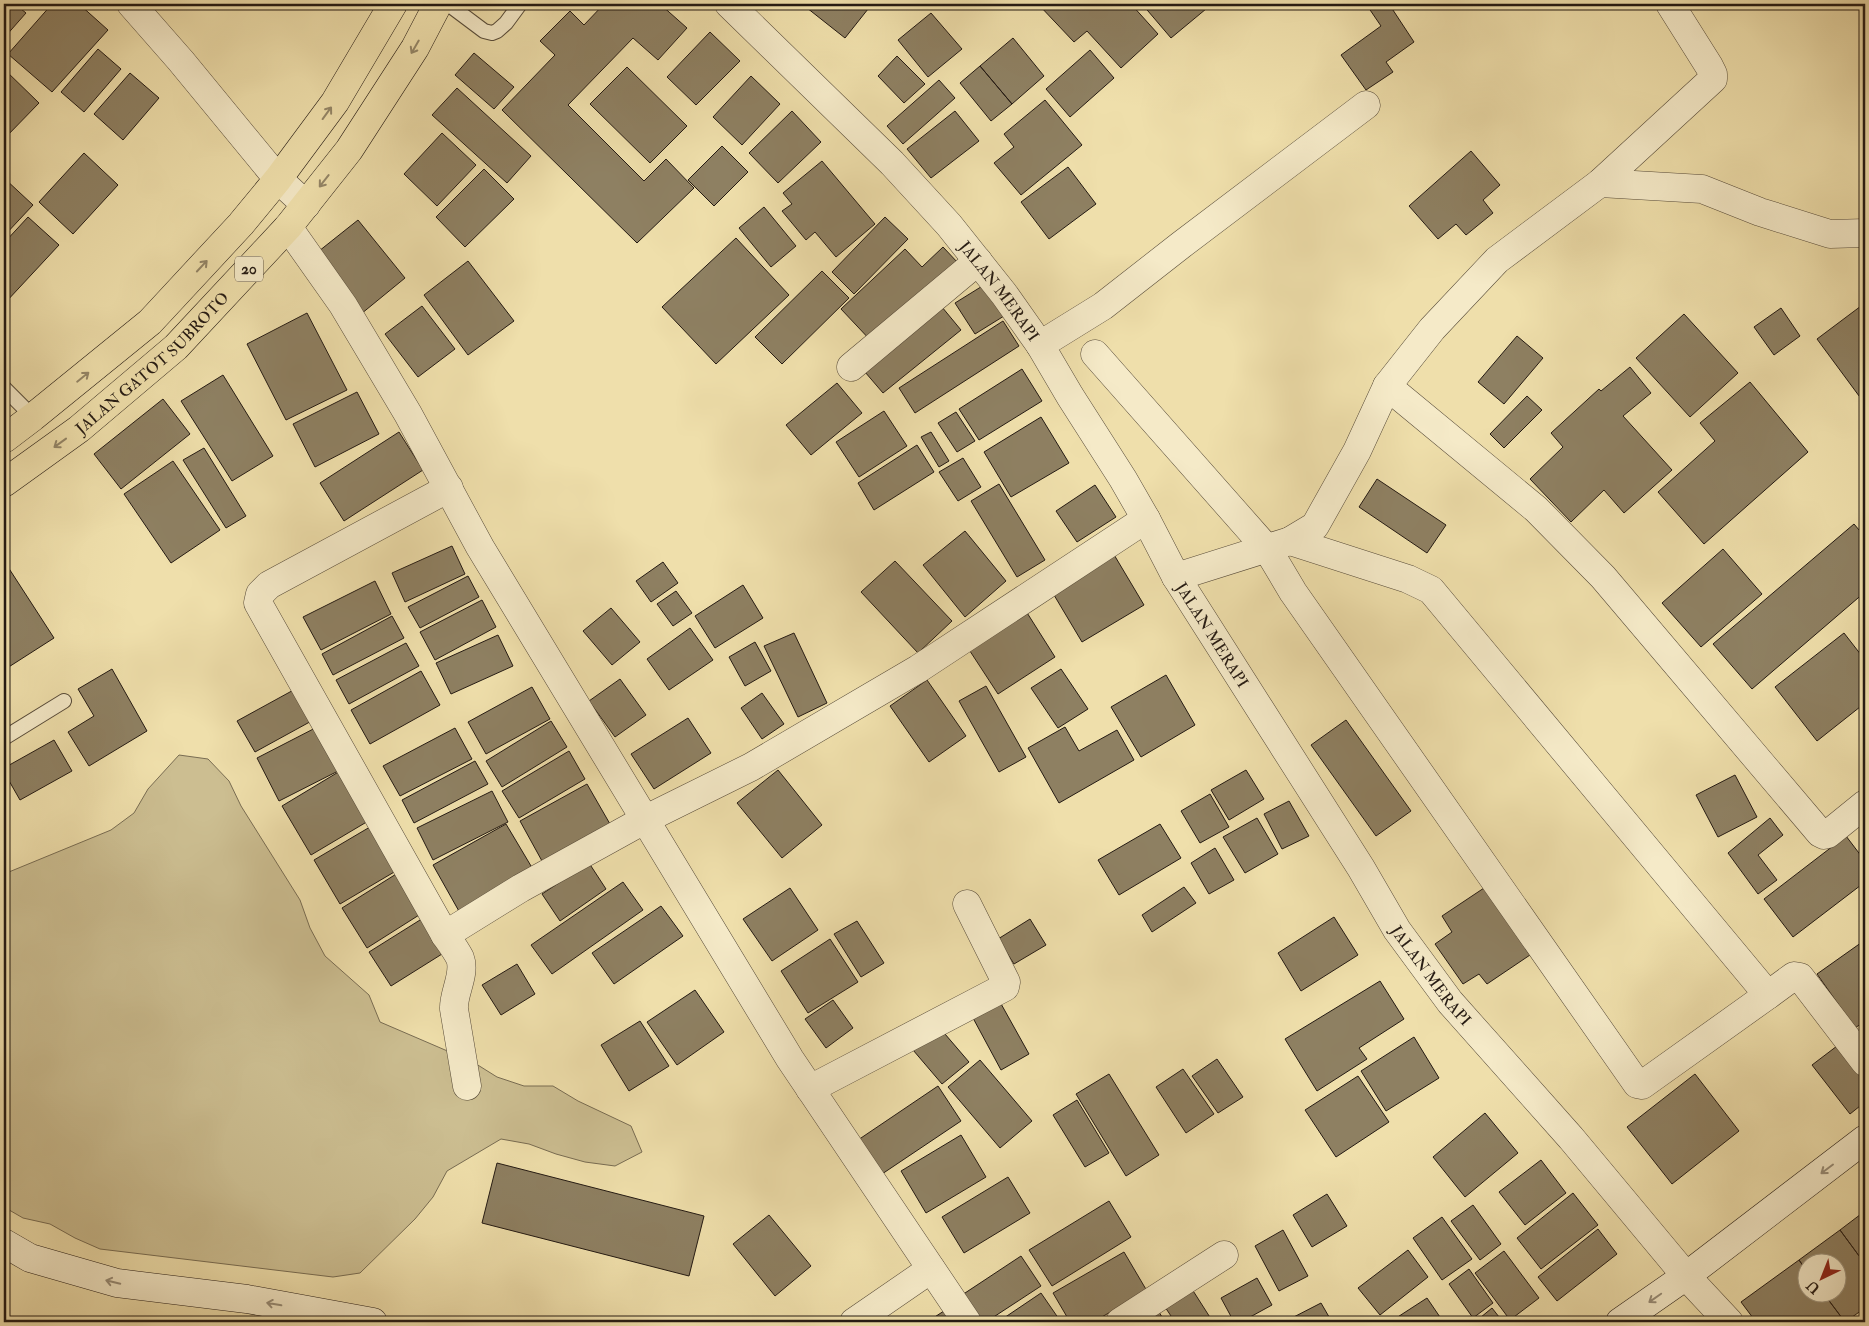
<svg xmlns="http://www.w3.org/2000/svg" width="1869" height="1326" font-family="'IM FELL Double Pica',serif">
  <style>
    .green { fill: #ccbe91; stroke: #786c52 }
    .building { fill: #8e8062; stroke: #241a13 }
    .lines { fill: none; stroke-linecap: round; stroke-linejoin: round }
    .service-casing { stroke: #574b39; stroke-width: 16 }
    .minor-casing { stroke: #574b39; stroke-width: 29 }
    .tertiary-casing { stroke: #574b39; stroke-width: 29 }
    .secondary-casing { stroke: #241a13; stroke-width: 29 }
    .trunk-casing { stroke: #241a13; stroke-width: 29 }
    .service { stroke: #f5eac8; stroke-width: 14 }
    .minor { stroke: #f5eac8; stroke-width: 28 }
    .tertiary { stroke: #f5eac8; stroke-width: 28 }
    .secondary { stroke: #f5eac8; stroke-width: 28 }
    .trunk { stroke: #efdfab; stroke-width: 28 }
    .oneway { stroke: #948667 }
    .oneway2 { stroke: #978c77 }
    .labels { text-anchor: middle; stroke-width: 4; stroke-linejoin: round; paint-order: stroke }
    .shield { fill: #f5eac8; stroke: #635849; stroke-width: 1 }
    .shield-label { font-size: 15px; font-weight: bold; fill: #241a13 }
    .street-label { font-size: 16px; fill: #241a13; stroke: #f5eac8 }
  </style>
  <rect width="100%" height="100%" fill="#efdfab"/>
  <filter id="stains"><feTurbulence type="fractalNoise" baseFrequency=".004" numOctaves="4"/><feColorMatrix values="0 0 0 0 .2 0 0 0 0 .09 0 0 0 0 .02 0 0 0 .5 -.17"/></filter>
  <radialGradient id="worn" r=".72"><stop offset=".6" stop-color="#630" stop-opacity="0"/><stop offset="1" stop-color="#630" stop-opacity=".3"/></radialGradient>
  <path class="green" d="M 179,755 L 208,759 L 229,781 L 241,806 L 300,900 L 310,928 L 325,956 L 369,995 L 380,1022 L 473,1062 L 497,1077 L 524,1086 L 553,1086 L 578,1101 L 631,1126 L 642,1152 L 615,1166 L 585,1162 L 556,1154 L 529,1144 L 501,1139 L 447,1171 L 433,1197 L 415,1219 L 360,1273 L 333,1277 L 100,1249 L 75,1238 L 50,1224 L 23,1218 L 4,1207 L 4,874 L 111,830 L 134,813 L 148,789 Z"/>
  <path class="building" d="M 4,4 L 15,4 L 26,13 L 4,38 Z
    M 52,4 L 79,4 L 108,30 L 52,92 L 8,54 Z
    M 604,4 L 660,4 L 687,28 L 658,60 L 633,38 L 568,105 L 644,181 L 666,159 L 694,188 L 637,243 L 502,110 L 555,55 L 540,41 L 570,11 L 584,25 Z
    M 802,4 L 872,4 L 845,38 Z
    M 1038,4 L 1131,4 L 1158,34 L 1121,68 L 1087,31 L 1074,42 Z
    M 1142,4 L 1212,4 L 1171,38 Z
    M 1366,4 L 1389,4 L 1414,42 L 1386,62 L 1393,72 L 1366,90 L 1341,55 L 1381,26 Z
    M 931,13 L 962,49 L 928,77 L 898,40 Z
    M 710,32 L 740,61 L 696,105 L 667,77 Z
    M 1013,38 L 1044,76 L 1012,104 L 980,66 Z
    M 98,49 L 121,69 L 84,112 L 61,92 Z
    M 1090,50 L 1114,78 L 1070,117 L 1046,89 Z
    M 474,53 L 514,87 L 494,109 L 455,75 Z
    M 897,56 L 925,84 L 904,103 L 878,76 Z
    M 980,66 L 1012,104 L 991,121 L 960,83 Z
    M 627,67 L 687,126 L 650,163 L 590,104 Z
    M 4,69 L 39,103 L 4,139 Z
    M 130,73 L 159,98 L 123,140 L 94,114 Z
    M 751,76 L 780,104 L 742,145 L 713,117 Z
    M 939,80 L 955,98 L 903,144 L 887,126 Z
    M 457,88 L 531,156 L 507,183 L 432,115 Z
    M 1045,100 L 1082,145 L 1021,195 L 994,163 L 1014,147 L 1004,134 Z
    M 792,111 L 821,142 L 778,183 L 749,153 Z
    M 955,111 L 979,141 L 931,178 L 907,149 Z
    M 442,133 L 476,165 L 437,206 L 404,174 Z
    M 722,146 L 748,172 L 714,206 L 688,180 Z
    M 1471,151 L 1500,185 L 1483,200 L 1493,213 L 1466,235 L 1456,224 L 1438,239 L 1409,206 Z
    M 84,153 L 118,185 L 73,234 L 39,202 Z
    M 822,161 L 875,224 L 836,257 L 815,232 L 806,240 L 782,211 L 792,204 L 783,193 Z
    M 1068,167 L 1096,204 L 1049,239 L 1021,202 Z
    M 484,169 L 514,199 L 465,247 L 436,217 Z
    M 4,178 L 33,205 L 4,236 Z
    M 764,207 L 796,246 L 771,267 L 739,228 Z
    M 28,217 L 59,245 L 5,303 L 4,301 L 4,243 Z
    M 885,217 L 908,239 L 854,294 L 832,272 Z
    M 358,220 L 405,278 L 361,314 L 314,255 Z
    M 736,238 L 789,295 L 716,364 L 662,307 Z
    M 943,247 L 959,264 L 873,343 L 841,309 L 905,249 L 922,267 Z
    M 468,261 L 514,321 L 468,355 L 424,295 Z
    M 822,271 L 849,298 L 782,364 L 755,337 Z
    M 984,285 L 1004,316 L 975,334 L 955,303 Z
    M 937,301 L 961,330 L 883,393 L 859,365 Z
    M 422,306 L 455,349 L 418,377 L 385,334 Z
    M 1861,306 L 1865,312 L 1865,404 L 1817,339 Z
    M 1781,308 L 1800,336 L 1774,355 L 1754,327 Z
    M 307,313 L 347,390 L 286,420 L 247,344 Z
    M 1684,314 L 1738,373 L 1690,417 L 1636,358 Z
    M 1003,321 L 1019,346 L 915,413 L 899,388 Z
    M 1517,336 L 1543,358 L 1504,404 L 1478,382 Z
    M 1630,367 L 1651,393 L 1623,416 L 1672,470 L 1624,513 L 1604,490 L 1571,522 L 1530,479 L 1563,447 L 1551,433 L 1599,389 L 1601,391 Z
    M 1022,369 L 1042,401 L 979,440 L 959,409 Z
    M 223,375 L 273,456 L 232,481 L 181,401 Z
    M 1750,382 L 1808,452 L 1704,544 L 1658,492 L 1715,441 L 1700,423 Z
    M 837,383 L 862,413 L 811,455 L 786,425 Z
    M 357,392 L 379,434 L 315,467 L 293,424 Z
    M 1527,396 L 1542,410 L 1504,448 L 1490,434 Z
    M 163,399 L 190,434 L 121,489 L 94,454 Z
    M 884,411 L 907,446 L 859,477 L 836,442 Z
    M 956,412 L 975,441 L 957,452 L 938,423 Z
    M 1041,417 L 1069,463 L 1011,497 L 984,452 Z
    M 399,432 L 423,470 L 344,521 L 320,483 Z
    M 931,432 L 949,461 L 939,467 L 921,437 Z
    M 917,445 L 934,472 L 874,510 L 858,483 Z
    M 204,448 L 246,516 L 226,528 L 183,460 Z
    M 963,458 L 981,487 L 958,501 L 939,472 Z
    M 173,461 L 220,530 L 171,563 L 124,494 Z
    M 1377,479 L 1446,525 L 1427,553 L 1359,507 Z
    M 999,484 L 1045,560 L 1017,577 L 971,501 Z
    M 1095,485 L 1116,517 L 1077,542 L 1056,511 Z
    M 1854,524 L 1865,537 L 1865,592 L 1752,689 L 1713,644 Z
    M 965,531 L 1006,581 L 965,617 L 923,565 Z
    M 452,546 L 465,574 L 405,602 L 392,573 Z
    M 1723,549 L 1762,594 L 1701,647 L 1662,603 Z
    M 1113,553 L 1144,605 L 1082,642 L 1051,590 Z
    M 895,561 L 952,621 L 918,653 L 861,592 Z
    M 663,562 L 678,583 L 651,602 L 636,581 Z
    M 8,567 L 54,638 L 4,670 L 4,569 Z
    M 468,576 L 479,597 L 420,628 L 408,607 Z
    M 375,581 L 391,614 L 321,650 L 303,617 Z
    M 743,585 L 763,618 L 715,648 L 695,616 Z
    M 676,591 L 692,613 L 673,626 L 657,604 Z
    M 482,600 L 496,627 L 435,660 L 420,632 Z
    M 611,608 L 640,642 L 612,665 L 583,631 Z
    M 1024,608 L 1055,657 L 998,694 L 966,645 Z
    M 392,616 L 404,638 L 333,675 L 322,654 Z
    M 690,628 L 713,660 L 669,690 L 647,659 Z
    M 794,633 L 827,703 L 798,717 L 764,646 Z
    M 1844,633 L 1865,660 L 1865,703 L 1817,741 L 1775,687 Z
    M 498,635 L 513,666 L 451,694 L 436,663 Z
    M 755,642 L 771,671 L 745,686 L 729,657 Z
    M 406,643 L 419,666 L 349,704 L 336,680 Z
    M 112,669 L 147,731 L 89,766 L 68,732 L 94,716 L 78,689 Z
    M 1061,669 L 1088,709 L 1058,728 L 1031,688 Z
    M 421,671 L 440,705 L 370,744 L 351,710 Z
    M 1166,675 L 1195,725 L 1141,757 L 1111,707 Z
    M 620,679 L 646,715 L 615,737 L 589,701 Z
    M 927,680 L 966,736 L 929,762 L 890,706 Z
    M 986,686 L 1026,757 L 999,772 L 959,701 Z
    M 299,687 L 317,718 L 255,752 L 237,721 Z
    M 532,687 L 550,719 L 486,754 L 468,722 Z
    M 762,693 L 784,724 L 762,739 L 741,708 Z
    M 688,718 L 711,753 L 654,789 L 631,754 Z
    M 1346,720 L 1411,811 L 1376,836 L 1311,745 Z
    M 551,721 L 567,747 L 502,787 L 486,761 Z
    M 323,724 L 346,767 L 279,801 L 257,758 Z
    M 1065,727 L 1079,751 L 1117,730 L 1134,760 L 1059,803 L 1028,748 Z
    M 455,728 L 472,759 L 400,796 L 383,766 Z
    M 54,740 L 72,771 L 20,800 L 4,772 L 4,768 Z
    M 569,751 L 585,779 L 519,818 L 502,791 Z
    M 475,761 L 488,784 L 414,823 L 402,800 Z
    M 345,768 L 375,817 L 311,855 L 282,806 Z
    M 778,770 L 822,825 L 782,858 L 737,803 Z
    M 1246,770 L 1264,799 L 1229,820 L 1211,790 Z
    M 1735,775 L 1757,817 L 1718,837 L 1696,795 Z
    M 587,784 L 610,824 L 542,861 L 520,821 Z
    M 492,791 L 508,822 L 433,860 L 417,828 Z
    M 1210,794 L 1229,827 L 1200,843 L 1181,811 Z
    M 1289,801 L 1309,836 L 1282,849 L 1264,814 Z
    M 1257,818 L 1278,854 L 1245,873 L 1223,837 Z
    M 1770,818 L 1783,835 L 1758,855 L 1777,880 L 1758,894 L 1728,853 Z
    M 375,824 L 401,868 L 340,904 L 314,860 Z
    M 506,824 L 534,871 L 460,913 L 433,865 Z
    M 1160,824 L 1181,858 L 1119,895 L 1098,860 Z
    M 1846,836 L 1865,861 L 1865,882 L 1793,937 L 1764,899 Z
    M 1215,848 L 1234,880 L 1209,894 L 1191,863 Z
    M 589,863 L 606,889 L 560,921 L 542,894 Z
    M 401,871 L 427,910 L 367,948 L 342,908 Z
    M 623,882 L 643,910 L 552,974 L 531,945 Z
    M 1184,887 L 1196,903 L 1152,932 L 1142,915 Z
    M 790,888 L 818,930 L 772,961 L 743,919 Z
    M 1484,888 L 1530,955 L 1487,984 L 1479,974 L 1463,984 L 1435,944 L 1452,932 L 1442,916 Z
    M 661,906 L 683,936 L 614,984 L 592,953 Z
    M 428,915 L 450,949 L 391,986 L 369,952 Z
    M 1334,917 L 1358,955 L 1301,991 L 1278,953 Z
    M 1030,919 L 1046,945 L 1014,964 L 998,939 Z
    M 857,921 L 884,963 L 861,977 L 834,934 Z
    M 830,939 L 858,982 L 808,1013 L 781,971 Z
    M 1865,940 L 1865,1021 L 1855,1028 L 1817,974 Z
    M 517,964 L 535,994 L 501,1015 L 482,985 Z
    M 1380,981 L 1404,1019 L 1359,1048 L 1367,1059 L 1317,1091 L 1285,1039 Z
    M 695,990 L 724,1032 L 677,1065 L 647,1022 Z
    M 833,1000 L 853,1028 L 826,1048 L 805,1019 Z
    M 1000,1002 L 1029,1054 L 1001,1070 L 973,1018 Z
    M 640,1021 L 669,1066 L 629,1091 L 601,1045 Z
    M 939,1027 L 969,1062 L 942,1084 L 913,1050 Z
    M 1414,1037 L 1439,1078 L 1386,1111 L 1361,1071 Z
    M 1837,1046 L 1865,1083 L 1865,1102 L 1850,1114 L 1812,1065 Z
    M 1217,1059 L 1243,1097 L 1218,1113 L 1192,1076 Z
    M 980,1060 L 1032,1121 L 1000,1148 L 948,1087 Z
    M 1183,1069 L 1214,1114 L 1186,1133 L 1156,1087 Z
    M 1109,1074 L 1159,1155 L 1126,1176 L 1076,1094 Z
    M 1695,1074 L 1739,1131 L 1672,1184 L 1627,1127 Z
    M 1358,1076 L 1389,1122 L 1336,1157 L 1305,1110 Z
    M 938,1086 L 961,1121 L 882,1174 L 858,1140 Z
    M 1077,1100 L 1109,1153 L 1085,1167 L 1053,1115 Z
    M 1485,1113 L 1518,1153 L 1465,1197 L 1433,1157 Z
    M 961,1135 L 986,1177 L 926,1213 L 901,1171 Z
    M 1541,1160 L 1566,1193 L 1525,1225 L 1499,1192 Z
    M 497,1163 L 704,1216 L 689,1276 L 482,1223 Z
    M 1008,1177 L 1030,1213 L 964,1253 L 942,1217 Z
    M 1573,1193 L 1598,1225 L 1541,1269 L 1517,1238 Z
    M 1327,1194 L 1347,1226 L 1312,1247 L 1293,1215 Z
    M 1109,1201 L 1131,1237 L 1052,1286 L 1029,1250 Z
    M 1473,1205 L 1501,1244 L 1480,1260 L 1451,1221 Z
    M 1865,1211 L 1865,1264 L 1840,1230 Z
    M 769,1215 L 811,1266 L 775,1296 L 733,1244 Z
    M 1442,1217 L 1472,1259 L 1442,1280 L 1413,1238 Z
    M 1598,1229 L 1617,1254 L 1557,1301 L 1538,1277 Z
    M 1283,1230 L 1308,1276 L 1279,1291 L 1255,1246 Z
    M 1840,1230 L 1865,1264 L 1865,1308 L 1845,1322 L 1824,1294 L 1836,1294 L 1836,1264 L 1806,1264 L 1806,1270 L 1799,1260 Z
    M 1408,1250 L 1428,1277 L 1380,1315 L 1358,1288 Z
    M 1504,1251 L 1539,1298 L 1510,1320 L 1475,1273 Z
    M 1124,1252 L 1147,1291 L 1093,1322 L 1070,1322 L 1053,1293 Z
    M 1021,1256 L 1041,1286 L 986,1322 L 979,1322 L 962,1295 Z
    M 1799,1260 L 1806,1270 L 1806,1294 L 1824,1294 L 1845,1322 L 1756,1322 L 1741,1302 Z
    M 1469,1269 L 1493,1303 L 1473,1318 L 1449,1284 Z
    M 1257,1278 L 1272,1305 L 1241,1322 L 1234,1322 L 1221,1298 Z
    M 1190,1286 L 1213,1322 L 1175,1322 L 1163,1304 Z
    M 1041,1293 L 1061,1322 L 998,1322 Z
    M 1427,1298 L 1442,1320 L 1438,1322 L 1390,1322 Z
    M 1321,1303 L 1332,1322 L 1287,1322 L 1286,1321 Z
    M 1492,1308 L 1503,1322 L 1475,1322 Z
    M 947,1309 L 956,1322 L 927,1322 Z
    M 1159,1312 L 1165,1322 L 1143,1322 Z"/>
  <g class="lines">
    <g class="service-casing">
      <path id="service" d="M 448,4 L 484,31 L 492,33 L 497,31 L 506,23 L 520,4
        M 4,388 L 33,417
        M 4,738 L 64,701"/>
    </g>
    <g class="minor-casing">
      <g id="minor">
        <path id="s1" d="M 729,4 L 892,163 L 949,225 L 1004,294 L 1040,345 L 1070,396 L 1123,479 L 1146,519 L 1176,577 L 1361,868 L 1397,930 L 1450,1002 L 1571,1138 L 1686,1276 L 1729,1322"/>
        <path d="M 1600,183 L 1702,189 L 1760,212 L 1830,234 L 1865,233"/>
        <path d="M 288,227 L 343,305 L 408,414 L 480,547 L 790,1059 L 967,1322"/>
        <path d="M 1040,345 L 1103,306 L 1181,245 L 1366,105"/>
        <path d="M 1095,354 L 1268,550 L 1293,592 L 1637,1084 L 1642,1085 L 1768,995 L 1431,590 L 1408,579 L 1290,541"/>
        <path d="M 851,367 L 978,261"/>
        <path d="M 1387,386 L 1536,509 L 1603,577 L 1820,833 L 1824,835 L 1828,834 L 1865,804"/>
        <path d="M 449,488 L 269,585 L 260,594 L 258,603 L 445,935 C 450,942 456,950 460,958 C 466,974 453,993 454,1009 L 467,1086"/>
        <path d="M 1176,577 L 1290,541 L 1315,526 L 1357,451 L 1387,386 L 1432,329 L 1497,260 L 1600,183 L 1713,79 L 1713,74 L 1709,66 L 1670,4"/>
        <path d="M 445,935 L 521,888 L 644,820 L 751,767 L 918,669 L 1146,519"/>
        <path d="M 1768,995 L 1794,976 L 1800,977 L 1865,1062"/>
        <path d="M 810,1089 L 1005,987 L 1006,982 L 967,904"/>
        <path d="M 854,1322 L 931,1269"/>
        <path d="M 1120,1322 L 1224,1255"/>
      </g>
    </g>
    <g class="tertiary-casing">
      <path id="tertiary" d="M 131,4 L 181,61 L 278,179 L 306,205"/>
    </g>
    <g class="secondary-casing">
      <path id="secondary" d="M 4,1243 L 30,1258 L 117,1283 L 247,1299 L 373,1322
        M 1620,1322 L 1686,1276 L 1865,1139"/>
    </g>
    <g class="trunk-casing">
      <g id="trunk">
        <path d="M 4,439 L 33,417 L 150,322 L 241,224 L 278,179 L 335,102 L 393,4"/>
        <path id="s2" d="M 4,483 L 79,429 L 176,347 L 288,227 L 349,150 L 415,48 L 438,4"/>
      </g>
    </g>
    <use href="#service" class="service"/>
    <use href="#minor" class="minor"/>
    <use href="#tertiary" class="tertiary"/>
    <use href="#secondary" class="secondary"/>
    <use href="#trunk" class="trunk"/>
  </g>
  <defs><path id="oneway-shaft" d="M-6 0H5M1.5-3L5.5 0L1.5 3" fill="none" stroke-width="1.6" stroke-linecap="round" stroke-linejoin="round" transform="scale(1.25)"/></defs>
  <g class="oneway">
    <use href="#oneway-shaft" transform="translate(415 47) rotate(120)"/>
    <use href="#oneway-shaft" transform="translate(327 113) rotate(-54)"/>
    <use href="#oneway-shaft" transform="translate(324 181) rotate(128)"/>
    <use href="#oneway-shaft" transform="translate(202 266) rotate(-47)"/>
    <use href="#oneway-shaft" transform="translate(83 377) rotate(-39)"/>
    <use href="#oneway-shaft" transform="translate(60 443) rotate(144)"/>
  </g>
  <g class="oneway2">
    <use href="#oneway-shaft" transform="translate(1827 1169) rotate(143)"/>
    <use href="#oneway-shaft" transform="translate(113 1282) rotate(-166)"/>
    <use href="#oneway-shaft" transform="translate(1655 1298) rotate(145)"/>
    <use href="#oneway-shaft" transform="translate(274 1304) rotate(-170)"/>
  </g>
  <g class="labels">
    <rect class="shield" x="235" y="256.5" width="28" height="25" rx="4"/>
    <g class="shield-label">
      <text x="249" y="274">20</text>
    </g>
    <g class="street-label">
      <text dy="6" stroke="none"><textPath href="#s1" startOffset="395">JALAN MERAPI</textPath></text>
      <text dy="6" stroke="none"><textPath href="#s2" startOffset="191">JALAN GATOT SUBROTO</textPath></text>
      <text dy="6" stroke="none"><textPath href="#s1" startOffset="800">JALAN MERAPI</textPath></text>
      <text dy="6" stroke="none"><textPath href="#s1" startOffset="1205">JALAN MERAPI</textPath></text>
    </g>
  </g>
  <rect width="1869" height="1326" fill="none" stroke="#efdfab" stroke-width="20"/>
  <rect x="5" y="5" width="1859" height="1316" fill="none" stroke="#241a13" stroke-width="2.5"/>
  <rect x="10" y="10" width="1849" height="1306" fill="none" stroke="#241a13"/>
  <g transform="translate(1822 1278) rotate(223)"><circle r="24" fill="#f5eac8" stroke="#a19780"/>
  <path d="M0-4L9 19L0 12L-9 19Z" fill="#8f2418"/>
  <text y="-8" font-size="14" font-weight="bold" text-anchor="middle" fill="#241a13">U</text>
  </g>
  <rect width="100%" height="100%" filter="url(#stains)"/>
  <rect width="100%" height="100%" fill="url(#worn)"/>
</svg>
